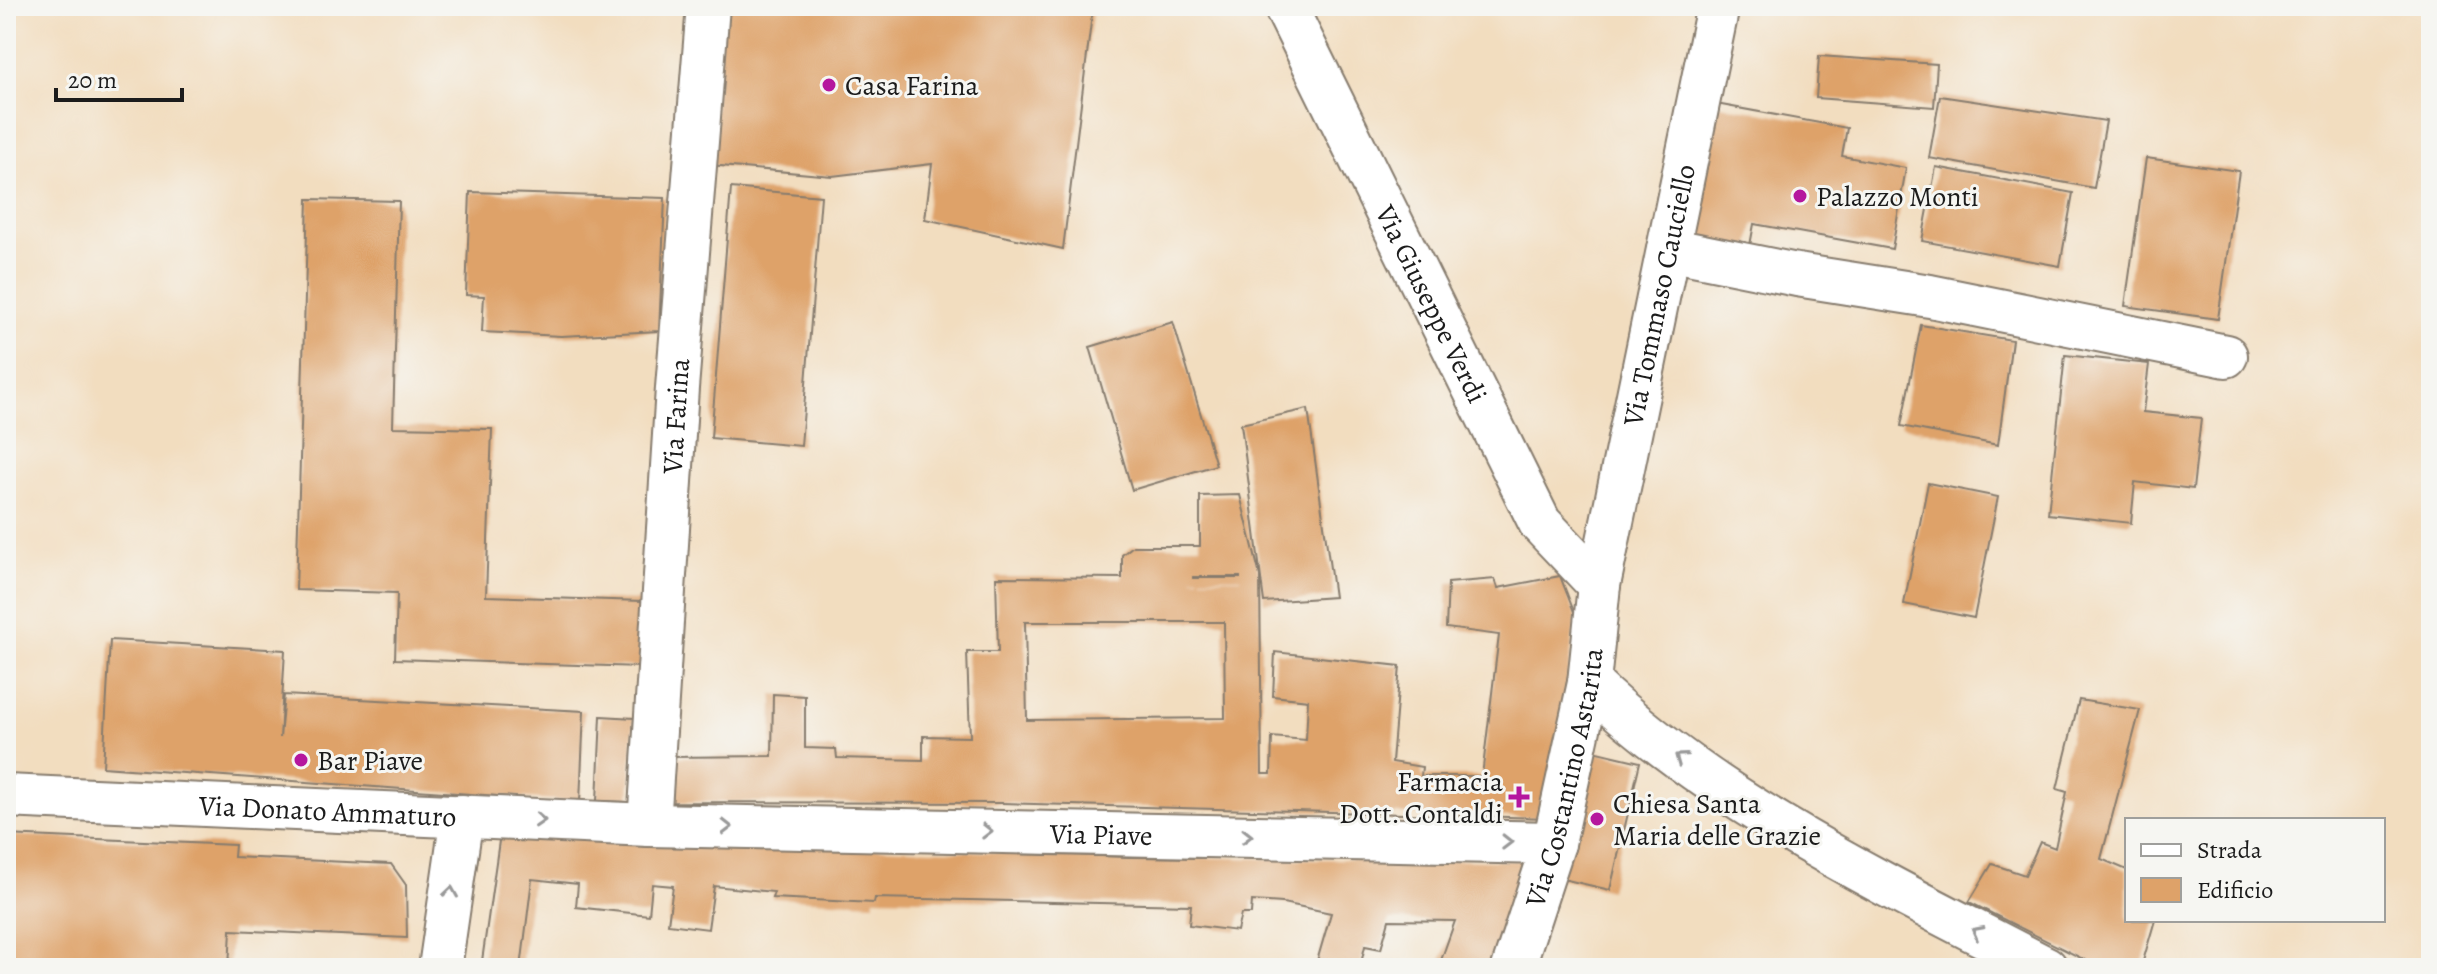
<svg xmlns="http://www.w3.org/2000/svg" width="2437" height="974" font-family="Alegreya,serif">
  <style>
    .building { fill: #dea269; fill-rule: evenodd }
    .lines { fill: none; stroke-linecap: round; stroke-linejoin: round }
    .minor-casing { stroke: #877c6e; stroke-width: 46 }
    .minor { stroke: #fff; stroke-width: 42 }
    .oneway { stroke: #999 }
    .poi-dot { fill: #b5179e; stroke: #f6f6f2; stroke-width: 3 }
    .labels { text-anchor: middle; stroke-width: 6; stroke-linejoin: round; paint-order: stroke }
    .poi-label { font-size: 28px; fill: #1c1c1c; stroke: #f6f6f2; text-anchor: start }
    .street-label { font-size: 28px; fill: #1c1c1c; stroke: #f6f6f2 }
  </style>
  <rect width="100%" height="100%" fill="#f6f6f2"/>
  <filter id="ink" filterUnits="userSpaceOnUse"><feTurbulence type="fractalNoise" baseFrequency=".0125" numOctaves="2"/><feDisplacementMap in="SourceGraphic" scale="16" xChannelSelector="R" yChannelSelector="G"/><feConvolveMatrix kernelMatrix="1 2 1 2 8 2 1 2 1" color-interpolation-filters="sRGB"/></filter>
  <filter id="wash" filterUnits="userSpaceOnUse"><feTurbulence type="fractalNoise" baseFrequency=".006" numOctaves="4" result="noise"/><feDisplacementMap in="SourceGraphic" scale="32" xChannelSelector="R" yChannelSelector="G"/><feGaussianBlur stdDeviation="1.8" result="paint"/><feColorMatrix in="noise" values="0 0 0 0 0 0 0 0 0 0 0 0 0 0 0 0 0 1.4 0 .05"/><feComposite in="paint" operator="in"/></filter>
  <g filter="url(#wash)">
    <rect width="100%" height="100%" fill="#f2ddbf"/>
    <g id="blocks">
      <path class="building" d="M 724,6 L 1093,6 L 1063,249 L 925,219 L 932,164 L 832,176 L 710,165 Z
        M 1819,56 L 1937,64 L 1934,107 L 1816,98 Z
        M 1940,96 L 2106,121 L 2094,188 L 1929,158 Z
        M 1716,104 L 1847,128 L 1842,156 L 1906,168 L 1892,249 L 1754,224 L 1748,256 L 1690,246 Z
        M 2146,158 L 2239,171 L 2218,319 L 2125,306 Z
        M 1936,167 L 2073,193 L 2060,266 L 1922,241 Z
        M 731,188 L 821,196 L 801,446 L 711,438 Z
        M 470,192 L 665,198 L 659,331 L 561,336 L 482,332 L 484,296 L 466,295 Z
        M 308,199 L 399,201 L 393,427 L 492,429 L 486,596 L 643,601 L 641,667 L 395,659 L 397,593 L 296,590 Z
        M 1173,322 L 1216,465 L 1132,490 L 1090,347 Z
        M 1921,325 L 2012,340 L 1998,445 L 1901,426 Z
        M 2065,355 L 2149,364 L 2143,412 L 2201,418 L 2193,489 L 2135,482 L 2131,523 L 2048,514 Z
        M 1308,409 L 1334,597 L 1264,602 L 1241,424 Z
        M 1928,483 L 1998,497 L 1974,618 L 1904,604 Z
        M 1240,495 L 1260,576 L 1262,774 L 1271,774 L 1272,737 L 1306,740 L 1308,700 L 1273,696 L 1275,652 L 1400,666 L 1392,762 L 1422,767 L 1421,776 L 1482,776 L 1499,635 L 1446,628 L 1448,583 L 1495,579 L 1498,588 L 1560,576 L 1576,617 L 1548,818 L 1002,803 L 669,802 L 668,757 L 772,756 L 773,694 L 805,696 L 805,748 L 836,749 L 837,758 L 923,760 L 923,736 L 970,737 L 967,652 L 998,652 L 996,577 L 1122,578 L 1122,555 L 1133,546 L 1200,546 L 1200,496 ZM 1193,577 L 1240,577 L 1240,578 L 1193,578 ZM 1025,622 L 1224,622 L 1225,718 L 1027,720 Z
        M 110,640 L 285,650 L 280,738 L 284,695 L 584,711 L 580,802 L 103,767 Z
        M 2079,700 L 2140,710 L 2101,859 L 2127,870 L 2127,920 L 2155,920 L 2141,968 L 2101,968 L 1969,902 L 1992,864 L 2025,875 L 2040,842 L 2055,848 L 2067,792 L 2057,789 Z
        M 601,716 L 634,718 L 629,802 L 597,801 Z
        M 1585,749 L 1640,762 L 1610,890 L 1554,877 Z
        M 500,834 L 1129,857 L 1535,861 L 1496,968 L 1439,966 L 1455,921 L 1389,920 L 1381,949 L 1365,946 L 1360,968 L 1315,968 L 1331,913 L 1283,903 L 1252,901 L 1251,914 L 1241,914 L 1237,931 L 1189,925 L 1191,905 L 875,898 L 874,903 L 772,898 L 774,892 L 714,886 L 708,929 L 668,924 L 673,886 L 652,884 L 649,915 L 576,907 L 578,884 L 532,879 L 521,968 L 481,968 Z
        M 6,835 L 235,845 L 234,857 L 391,864 L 406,885 L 407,938 L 231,930 L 229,968 L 6,968 Z"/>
    </g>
  </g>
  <g filter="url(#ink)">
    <use href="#blocks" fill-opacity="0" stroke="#877c6e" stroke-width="2"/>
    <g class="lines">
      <g class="minor-casing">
        <g id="minor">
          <path id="s1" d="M 1285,6 L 1540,523 L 1599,585"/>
          <path d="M 1668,249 L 1797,275 L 1930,296 L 2226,356"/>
          <path d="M 1589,683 C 1715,804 1892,888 2046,968"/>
          <path id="s2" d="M 6,796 L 649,825 L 1554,843"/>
          <path id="s3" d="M 649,825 L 677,388 L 708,6"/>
          <path d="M 440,968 L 462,816"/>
          <path id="s4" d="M 1513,968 L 1554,843 L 1589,683 L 1599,585 L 1718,6"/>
        </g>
      </g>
      <use href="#minor" class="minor"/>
    </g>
    <defs><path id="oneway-chevron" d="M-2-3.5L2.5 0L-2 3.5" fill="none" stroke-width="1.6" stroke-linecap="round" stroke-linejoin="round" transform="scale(2)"/></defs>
    <g class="oneway">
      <use href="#oneway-chevron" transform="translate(1680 758) rotate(-144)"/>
      <use href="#oneway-chevron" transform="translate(540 820) rotate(3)"/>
      <use href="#oneway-chevron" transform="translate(727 827) rotate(1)"/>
      <use href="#oneway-chevron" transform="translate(987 831) rotate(1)"/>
      <use href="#oneway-chevron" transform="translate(1247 836) rotate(1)"/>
      <use href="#oneway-chevron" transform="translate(1507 842) rotate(1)"/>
      <use href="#oneway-chevron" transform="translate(451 892) rotate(-82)"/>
      <use href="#oneway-chevron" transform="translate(1977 932) rotate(-152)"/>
    </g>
  </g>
  <g class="poi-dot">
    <circle cx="829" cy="85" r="8"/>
    <circle cx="1800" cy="196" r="8"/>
    <circle cx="301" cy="760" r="8"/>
    <path d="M1515 785h8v8h8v8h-8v8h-8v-8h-8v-8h8z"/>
    <circle cx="1597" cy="819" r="8"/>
  </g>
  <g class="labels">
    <g class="poi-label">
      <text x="845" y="95">Casa Farina</text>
      <text x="1816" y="206">Palazzo Monti</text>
      <text x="317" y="770">Bar Piave</text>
      <text x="1503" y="791" text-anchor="end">Farmacia<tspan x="1503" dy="32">Dott. Contaldi</tspan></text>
      <text x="1613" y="813">Chiesa Santa<tspan x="1613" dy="32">Maria delle Grazie</tspan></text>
    </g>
    <g class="street-label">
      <text dy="10" stroke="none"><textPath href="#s4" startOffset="690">Via Tommaso Cauciello</textPath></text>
      <text dy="10" stroke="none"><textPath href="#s1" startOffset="332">Via Giuseppe Verdi</textPath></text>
      <text dy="10" stroke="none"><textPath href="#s3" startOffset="410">Via Farina</textPath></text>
      <text dy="10" stroke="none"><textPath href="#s4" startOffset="198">Via Costantino Astarita</textPath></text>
      <text dy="10" stroke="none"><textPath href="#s2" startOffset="322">Via Donato Ammaturo</textPath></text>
      <text dy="10" stroke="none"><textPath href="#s2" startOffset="1096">Via Piave</textPath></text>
    </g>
  </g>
  <rect width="2437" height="974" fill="none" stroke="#f6f6f2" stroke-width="32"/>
  <rect x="2125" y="818" width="260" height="104" fill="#f6f6f2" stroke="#9f9f9c" stroke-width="2"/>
  <rect x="2141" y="844" width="40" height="12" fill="#ffffff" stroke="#9f9f9c" stroke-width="2"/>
  <text x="2197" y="858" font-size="24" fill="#1c1c1c">Strada</text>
  <rect x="2141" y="878" width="40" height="24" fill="#dea269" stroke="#9f9f9c" stroke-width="2"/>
  <text x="2197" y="898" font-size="24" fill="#1c1c1c">Edificio</text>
  <path d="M56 88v12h126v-12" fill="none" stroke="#1c1c1c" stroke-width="4"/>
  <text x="68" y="88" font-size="24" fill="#1c1c1c" stroke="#f6f6f2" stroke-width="6" paint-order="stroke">20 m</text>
</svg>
